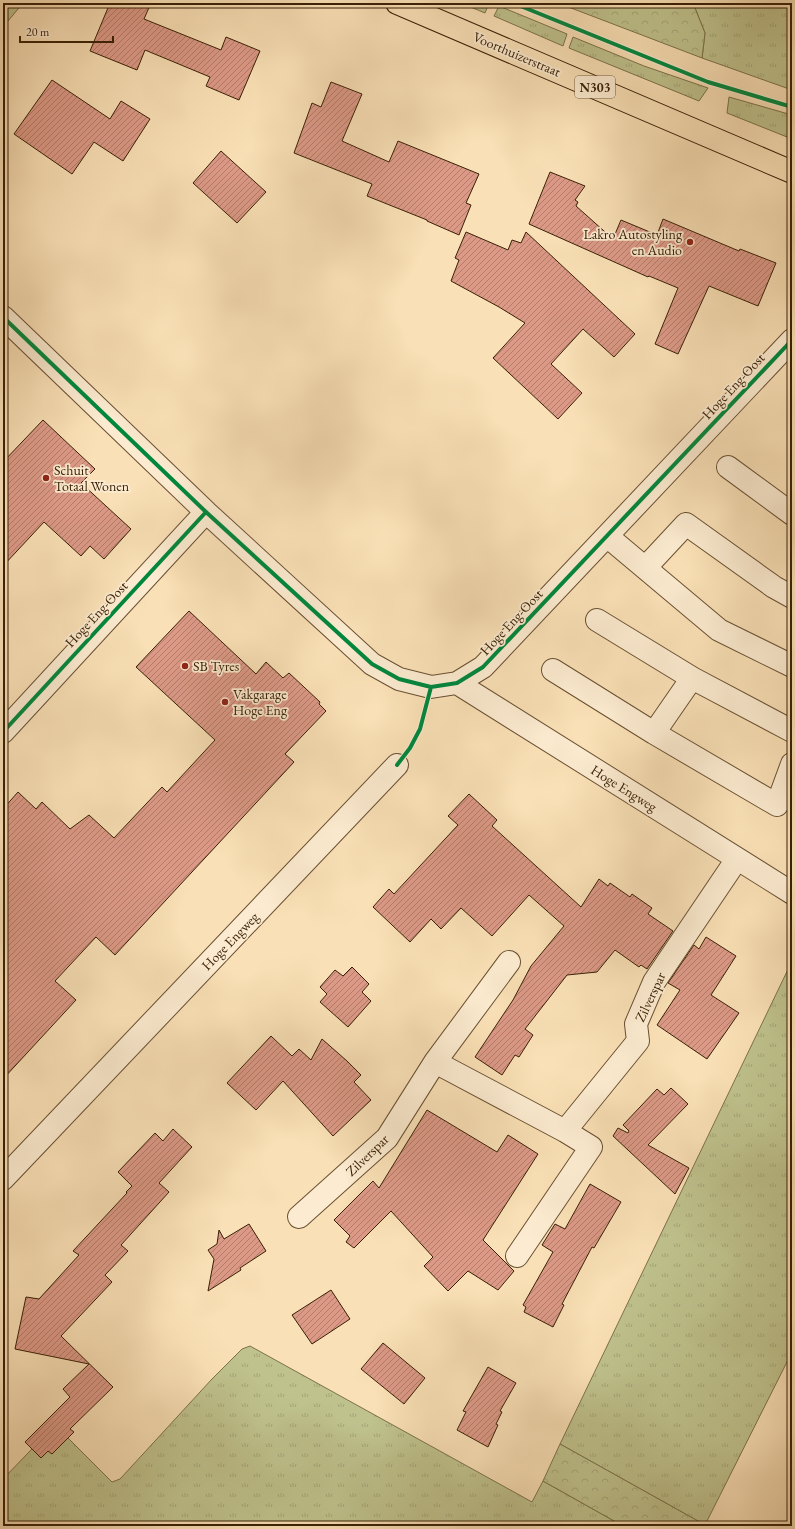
<svg xmlns="http://www.w3.org/2000/svg" width="795" height="1529" font-family="'EB Garamond',serif">
  <style>
    .grass { fill: url(#grass-tufts); stroke: #7c714a }
    .forest { fill: url(#forest-crowns); stroke: #7c714a }
    .building { fill: url(#building-hatch); stroke: #392006 }
    .lines { fill: none; stroke-linecap: round; stroke-linejoin: round }
    .minor-casing { stroke: #695032; stroke-width: 24 }
    .major-casing { stroke: #392006; stroke-width: 24 }
    .minor { stroke: #fcebd0; stroke-width: 22 }
    .major { stroke: #fae0b6; stroke-width: 22 }
    .cycleway-casing { stroke: #fcebd0; stroke-width: 6 }
    .cycleway { stroke: #00873e; stroke-width: 4 }
    .poi-dot { fill: #8f2418; stroke: #fcebd0; stroke-width: 1.5 }
    .labels { text-anchor: middle; stroke-width: 3.5; stroke-linejoin: round; paint-order: stroke }
    .shield { fill: #fcebd0; stroke: #745d43; stroke-width: 1 }
    .shield-label { font-size: 13px; font-weight: bold; fill: #392006 }
    .street-label { font-size: 14px; fill: #392006; stroke: #fcebd0 }
    .poi-label { font-size: 14px; fill: #392006; stroke: #fcebd0; text-anchor: start }
  </style>
  <defs>
    <pattern id="grass-tufts" width="24" height="20" patternUnits="userSpaceOnUse"><rect width="24" height="20" fill="#bfc28d"/><path d="M3 7l-1-3M5 7V3M7 7l1-3M15 17l-1-3M17 17v-4M19 17l1-3" fill="none" stroke="#a5a678"/></pattern>
    <pattern id="forest-crowns" width="20" height="18" patternUnits="userSpaceOnUse"><rect width="20" height="18" fill="#bfc28d"/><path d="M2 6a3 3 0 1 1 6 0M12 15a3 3 0 1 1 6 0" fill="none" stroke="#a5a678"/></pattern>
    <pattern id="building-hatch" width="6" height="6" patternUnits="userSpaceOnUse"><rect width="6" height="6" fill="#dc9986"/><path d="M-1 1l2-2M0 6l6-6M5 7l2-2" fill="none" stroke="#b37c6c"/></pattern>
  </defs>
  <rect width="100%" height="100%" fill="#fae0b6"/>
  <filter id="stains"><feTurbulence type="fractalNoise" baseFrequency=".005" numOctaves="4"/><feColorMatrix values="0 0 0 0 .2 0 0 0 0 .09 0 0 0 0 .02 0 0 0 .5 -.17"/></filter>
  <radialGradient id="worn" r=".72"><stop offset=".6" stop-color="#630" stop-opacity="0"/><stop offset="1" stop-color="#630" stop-opacity=".3"/></radialGradient>
  <path class="grass" d="M 3,3 L 23,3 L 3,27 Z
    M 461,3 L 489,3 L 485,13 Z
    M 693,3 L 792,3 L 792,90 L 702,58 L 705,33 Z
    M 499,6 L 567,34 L 563,46 L 494,16 Z
    M 573,37 L 644,66 L 708,88 L 699,101 L 569,48 Z
    M 729,97 L 792,115 L 792,139 L 727,113 Z
    M 792,961 L 792,1352 L 705,1525 L 560,1444 Z
    M 250,1346 L 532,1502 L 543,1481 L 623,1526 L 3,1526 L 3,1479 L 55,1425 L 112,1482 L 120,1479 L 212,1379 L 242,1349 Z"/>
  <path class="forest" d="M 558,3 L 693,3 L 705,33 L 702,58 Z
    M 560,1444 L 707,1526 L 623,1526 L 543,1481 Z"/>
  <path class="building" d="M 110,3 L 151,3 L 144,19 L 221,50 L 226,37 L 260,51 L 239,100 L 206,86 L 210,77 L 145,50 L 137,70 L 90,51 Z
    M 52,80 L 110,119 L 121,101 L 150,119 L 123,161 L 94,142 L 72,174 L 14,134 Z
    M 331,82 L 362,94 L 342,141 L 389,162 L 398,141 L 479,174 L 466,203 L 471,205 L 459,235 L 427,221 L 427,220 L 367,196 L 372,184 L 294,153 L 312,103 L 321,107 Z
    M 221,151 L 266,192 L 237,223 L 193,183 Z
    M 550,172 L 585,186 L 575,200 L 578,202 L 576,206 L 613,239 L 621,220 L 657,235 L 663,219 L 739,251 L 740,249 L 776,263 L 758,306 L 709,286 L 678,354 L 655,344 L 678,288 L 649,276 L 648,277 L 529,224 Z
    M 466,232 L 508,250 L 512,240 L 521,243 L 526,232 L 635,334 L 614,357 L 583,329 L 551,364 L 582,393 L 558,419 L 493,358 L 525,323 L 499,307 L 451,281 L 459,260 L 455,258 Z
    M 43,420 L 95,469 L 81,483 L 131,529 L 104,559 L 90,546 L 81,556 L 44,522 L 3,566 L 3,462 Z
    M 189,611 L 256,674 L 266,662 L 283,678 L 289,673 L 320,702 L 319,704 L 326,711 L 285,754 L 294,762 L 115,955 L 96,937 L 55,981 L 76,1000 L 3,1079 L 3,809 L 18,792 L 36,809 L 42,802 L 70,829 L 89,815 L 114,838 L 162,787 L 167,792 L 215,740 L 136,667 Z
    M 469,794 L 497,820 L 492,826 L 581,907 L 599,879 L 608,886 L 610,883 L 630,897 L 632,894 L 652,908 L 648,914 L 673,931 L 647,969 L 641,965 L 639,967 L 615,950 L 597,972 L 567,975 L 525,1029 L 533,1035 L 519,1057 L 515,1055 L 502,1075 L 475,1057 L 513,1000 L 531,966 L 564,926 L 529,895 L 492,936 L 461,908 L 441,929 L 431,919 L 410,942 L 373,907 L 389,889 L 394,894 L 458,825 L 448,816 Z
    M 706,937 L 736,956 L 711,995 L 739,1013 L 707,1059 L 657,1025 L 680,990 L 668,983 L 694,945 L 699,949 Z
    M 352,967 L 369,984 L 362,992 L 371,1001 L 348,1027 L 320,1002 L 327,994 L 320,987 L 335,970 L 343,976 Z
    M 271,1036 L 292,1056 L 299,1049 L 311,1060 L 322,1039 L 347,1061 L 361,1075 L 354,1082 L 371,1100 L 333,1136 L 283,1081 L 256,1110 L 227,1083 Z
    M 671,1088 L 688,1104 L 648,1145 L 689,1168 L 675,1194 L 613,1136 L 618,1128 L 628,1133 L 629,1131 L 623,1125 L 657,1089 L 664,1095 Z
    M 427,1110 L 497,1152 L 508,1135 L 538,1154 L 483,1240 L 514,1271 L 498,1290 L 468,1271 L 448,1291 L 424,1266 L 433,1257 L 391,1211 L 354,1248 L 346,1242 L 350,1236 L 334,1220 L 373,1181 L 379,1188 Z
    M 173,1129 L 192,1147 L 159,1183 L 169,1192 L 121,1245 L 128,1251 L 105,1275 L 112,1282 L 61,1336 L 113,1387 L 70,1429 L 74,1432 L 52,1454 L 48,1451 L 41,1458 L 25,1442 L 70,1397 L 63,1389 L 89,1364 L 15,1349 L 26,1297 L 39,1299 L 79,1255 L 73,1251 L 127,1193 L 126,1192 L 132,1186 L 118,1172 L 155,1133 L 163,1141 Z
    M 590,1184 L 621,1202 L 594,1248 L 592,1247 L 562,1304 L 564,1305 L 553,1327 L 524,1312 L 526,1307 L 523,1305 L 553,1252 L 542,1245 L 555,1224 L 565,1229 Z
    M 249,1224 L 266,1251 L 240,1268 L 241,1270 L 208,1291 L 214,1259 L 208,1250 L 217,1244 L 219,1230 L 224,1239 Z
    M 331,1290 L 350,1319 L 312,1344 L 292,1315 Z
    M 383,1343 L 425,1378 L 404,1404 L 361,1369 Z
    M 488,1367 L 516,1383 L 500,1411 L 502,1412 L 496,1424 L 498,1425 L 488,1447 L 457,1430 L 466,1412 L 463,1411 Z"/>
  <g class="lines">
    <g class="minor-casing">
      <path id="minor" d="M 3,317 L 206,512 L 3,732
        M 728,467 L 792,514
        M 206,512 L 372,664 L 399,679 L 431,687 L 457,683 L 483,667 L 792,340
        M 607,536 L 719,630 L 792,666
        M 645,568 L 686,524 L 774,587 L 792,597
        M 597,620 L 692,678 L 654,733
        M 553,670 L 654,733 L 777,805 L 792,764
        M 692,678 L 792,731
        M 457,683 L 792,893
        M 435,1062 L 509,962
        M 3,1179 L 397,765
        M 299,1217 L 387,1138 L 435,1062 L 565,1131
        M 517,1256 L 591,1147 L 565,1131 L 638,1041 L 636,1024 L 654,982 L 737,859"/>
    </g>
    <g class="major-casing">
      <path id="major" d="M 397,3 L 792,172"/>
    </g>
    <use href="#minor" class="minor"/>
    <use href="#major" class="major"/>
    <g class="cycleway-casing">
      <path id="cycleway" d="M 513,3 L 708,82 L 792,107
        M 3,317 L 206,512 L 3,732
        M 206,512 L 372,664 L 399,679 L 431,687 L 457,683 L 483,667 L 792,340
        M 397,765 L 410,748 L 420,729 L 431,687"/>
    </g>
    <use href="#cycleway" class="cycleway"/>
  </g>
  <g class="poi-dot">
    <circle cx="690" cy="242" r="4"/>
    <circle cx="46" cy="478" r="4"/>
    <circle cx="185" cy="666" r="4"/>
    <circle cx="225" cy="702" r="4"/>
  </g>
  <g class="labels">
    <rect class="shield" x="575" y="76" width="40" height="22" rx="3"/>
    <g class="shield-label">
      <text x="595" y="92">N303</text>
    </g>
    <g class="street-label">
      <text transform="translate(517 54) rotate(23)" y="5">Voorthuizerstraat</text>
      <text transform="translate(733 386) rotate(-47)" y="5">Hoge Eng-Oost</text>
      <text transform="translate(96 614) rotate(-47)" y="5">Hoge Eng-Oost</text>
      <text transform="translate(511 622) rotate(-47)" y="5">Hoge Eng-Oost</text>
      <text transform="translate(624 788) rotate(32)" y="5">Hoge Engweg</text>
      <text transform="translate(230 941) rotate(-46)" y="5">Hoge Engweg</text>
      <text transform="translate(650 997) rotate(-65)" y="5">Zilverspar</text>
      <text transform="translate(367 1155) rotate(-44)" y="5">Zilverspar</text>
    </g>
    <g class="poi-label">
      <text x="682" y="239" text-anchor="end">Lakro Autostyling<tspan x="682" dy="16">en Audio</tspan></text>
      <text x="54" y="475">Schuit<tspan x="54" dy="16">Totaal Wonen</tspan></text>
      <text x="193" y="671">SB Tyres</text>
      <text x="233" y="699">Vakgarage<tspan x="233" dy="16">Hoge Eng</tspan></text>
    </g>
  </g>
  <rect width="795" height="1529" fill="none" stroke="#fae0b6" stroke-width="16"/>
  <rect x="4" y="4" width="787" height="1521" fill="none" stroke="#392006" stroke-width="2"/>
  <rect x="8" y="8" width="779" height="1513" fill="none" stroke="#392006"/>
  <path d="M20 36v6h93v-6" fill="none" stroke="#392006" stroke-width="2"/>
  <text x="26" y="36" font-size="12" fill="#392006" stroke="#fcebd0" stroke-width="3" paint-order="stroke">20 m</text>
  <rect width="100%" height="100%" filter="url(#stains)"/>
  <rect width="100%" height="100%" fill="url(#worn)"/>
</svg>
